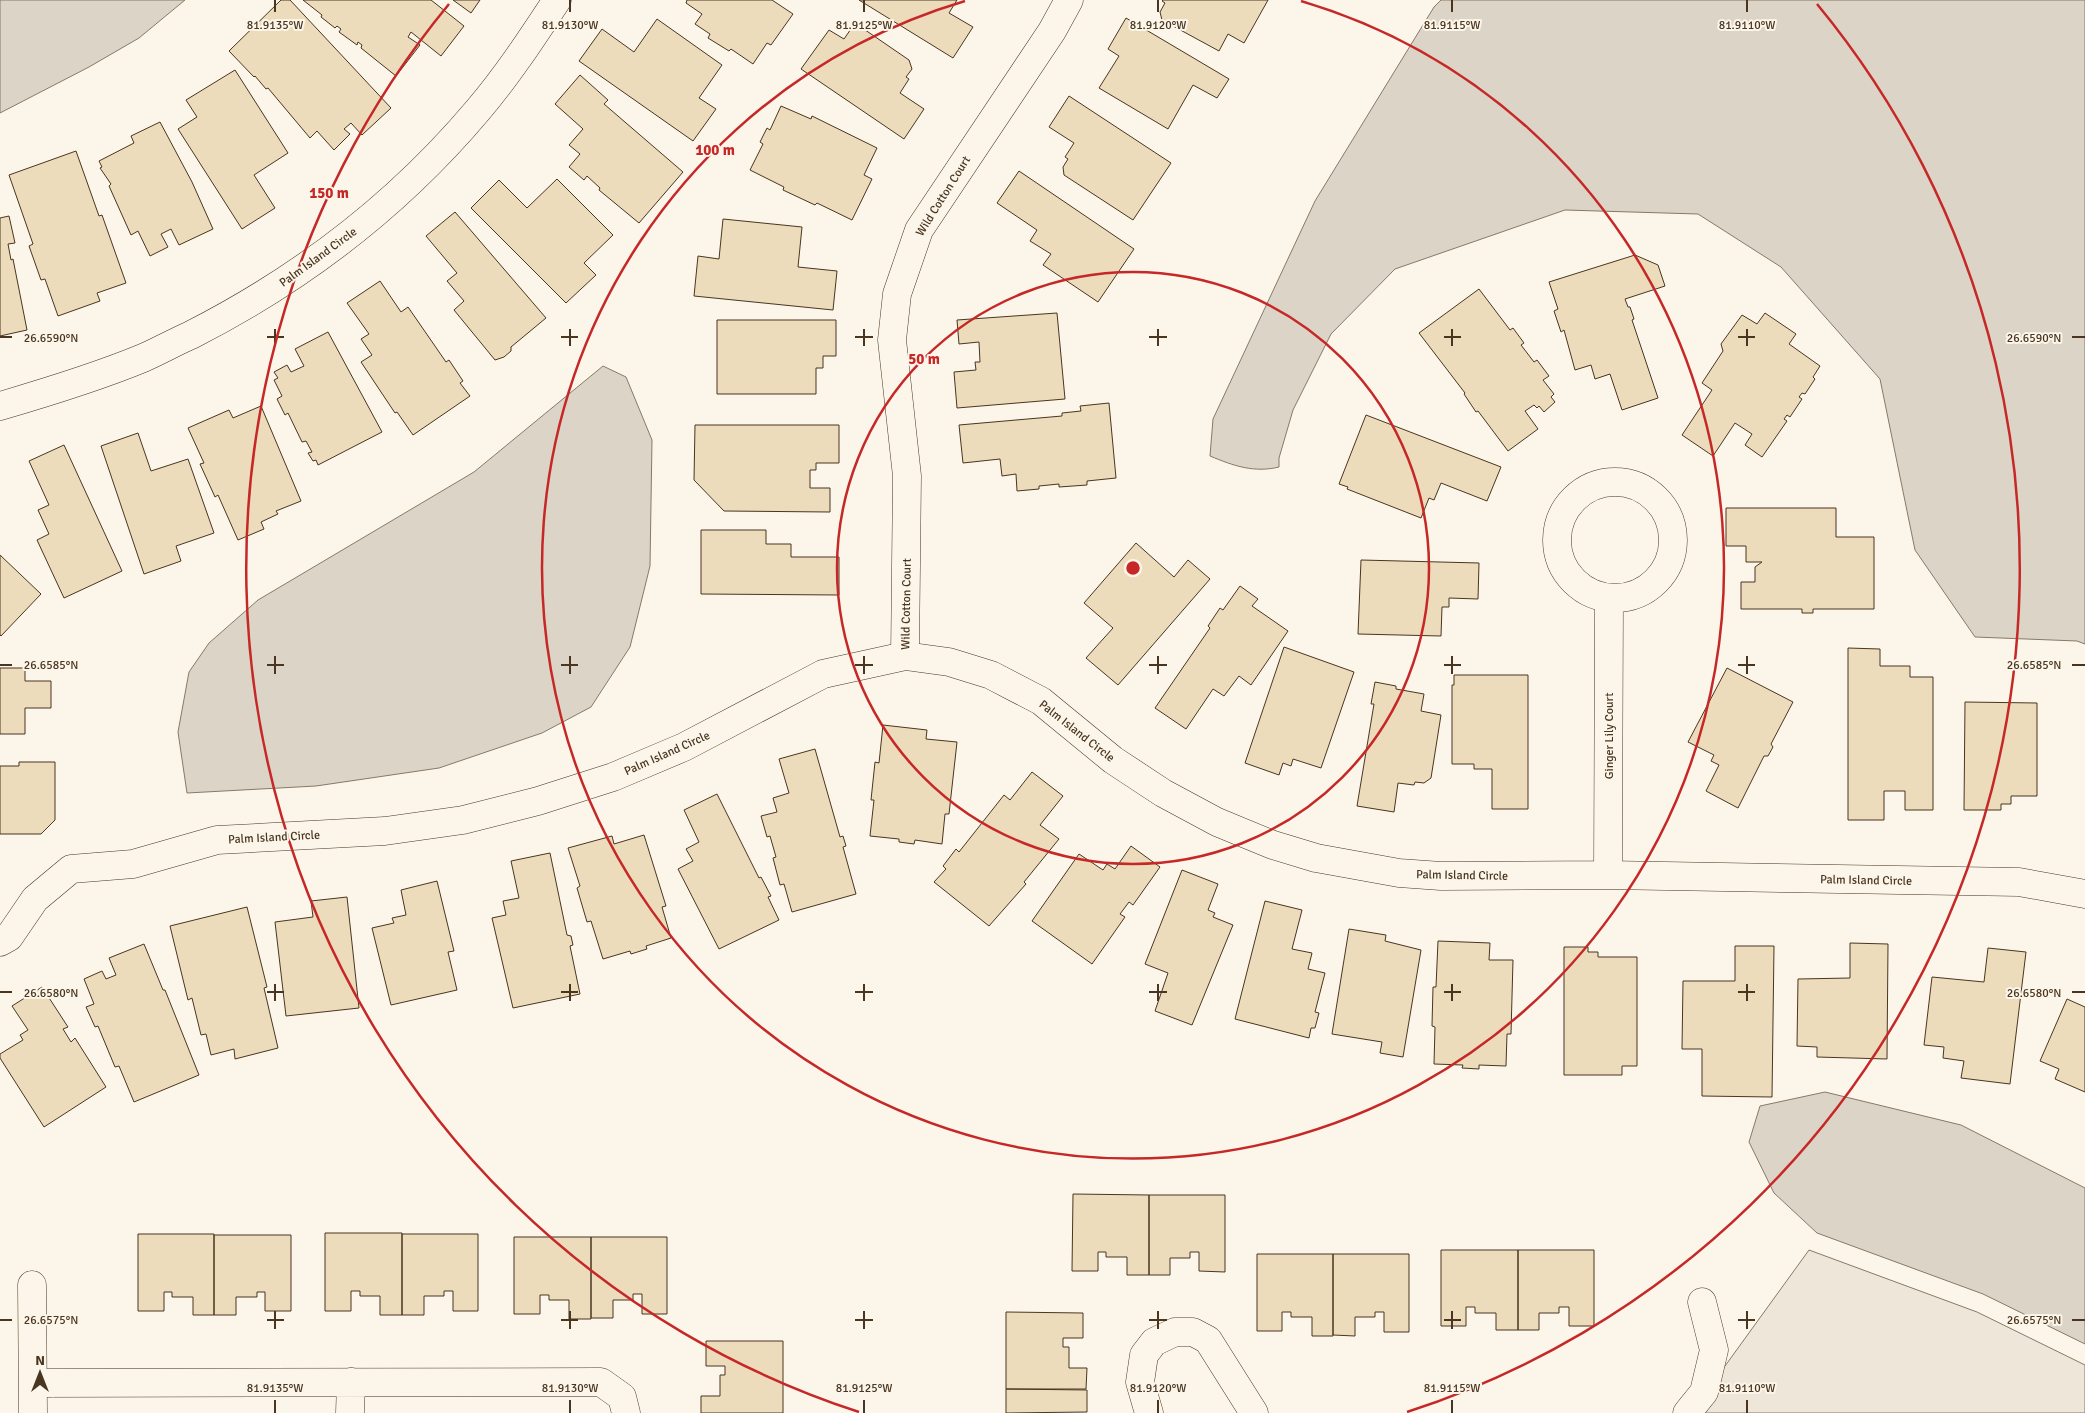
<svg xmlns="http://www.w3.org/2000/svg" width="2085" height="1413" font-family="Signika,sans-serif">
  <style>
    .green { fill: #ede6d9; stroke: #887966 }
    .water { fill: #dcd4c6; stroke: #887966 }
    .building { fill: #ecdcbc; stroke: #4a3520 }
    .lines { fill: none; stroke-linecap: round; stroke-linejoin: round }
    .street-casing { stroke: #4a3520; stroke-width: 29 }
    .street { stroke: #fbf6e9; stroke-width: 28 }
    .ticks { fill: none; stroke: #4a3520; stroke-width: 2 }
    .ring { fill: none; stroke: #c62828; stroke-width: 2.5 }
    .labels { text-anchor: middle; stroke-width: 4; stroke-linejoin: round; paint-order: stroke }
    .street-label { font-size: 12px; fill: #4a3520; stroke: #fbf6e9 }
    .ticks-label { font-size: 12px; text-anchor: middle; fill: #4a3520; stroke: #fbf6e9; stroke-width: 4; stroke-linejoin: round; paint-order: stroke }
    .centre { fill: #c62828; stroke: #fbf6e9; stroke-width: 2.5 }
    .ring-label { font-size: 15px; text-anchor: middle; font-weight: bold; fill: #c62828; stroke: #fbf6e9; stroke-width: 4; stroke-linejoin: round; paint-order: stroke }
  </style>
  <rect width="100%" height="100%" fill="#fbf6e9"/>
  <path class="green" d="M 1809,1250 L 1977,1312 L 2085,1365 L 2085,1413 L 1691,1413 Z"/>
  <path class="water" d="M 0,0 L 185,0 L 139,38 L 89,67 L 0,113 Z
    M 1441,0 L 2085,0 L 2085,644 L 2077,641 L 1975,637 L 1915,550 L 1880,379 L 1781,267 L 1698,214 L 1565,210 L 1395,269 L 1331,334 L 1293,410 L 1279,458 L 1279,467 C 1254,473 1234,466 1210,456 L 1213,419 L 1315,201 L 1434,7 Z
    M 603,366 L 626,377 L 652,440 L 650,566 L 630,647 L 591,707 L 542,733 L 439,768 L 316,786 L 187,793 L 178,732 L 189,672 L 209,643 L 258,600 L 474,472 Z
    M 1825,1092 L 1961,1125 L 2085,1188 L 2085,1344 L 1983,1294 L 1817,1233 L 1774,1193 L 1749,1142 L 1760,1106 Z"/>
  <path class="building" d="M 281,0 L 290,0 L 391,108 L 362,135 L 351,123 L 344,129 L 350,134 L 334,150 L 317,131 L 310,138 L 268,88 L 266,89 L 255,76 L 254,77 L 229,51 Z
    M 303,0 L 431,0 L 464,26 L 441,56 L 411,32 L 408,37 L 420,45 L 396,76 L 361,48 L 362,45 L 358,42 L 357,45 L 339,32 L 341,29 L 337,26 L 335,28 L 321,17 L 322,15 Z
    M 453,0 L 480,0 L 471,13 Z
    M 687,0 L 772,0 L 793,14 L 771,45 L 767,43 L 753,64 L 731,49 L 729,51 L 708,38 L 710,34 L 695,24 L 702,14 L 686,3 Z
    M 859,0 L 957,0 L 949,13 L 973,27 L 953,58 Z
    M 1163,0 L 1268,0 L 1244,43 L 1228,34 L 1219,51 L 1162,20 L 1160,12 L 1165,3 L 1162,1 Z
    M 1126,18 L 1229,79 L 1217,98 L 1193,85 L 1168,129 L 1099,88 L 1119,56 L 1108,49 Z
    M 657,19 L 722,65 L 699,98 L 716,109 L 693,141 L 579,61 L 602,29 L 634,52 Z
    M 855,23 L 909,60 L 912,69 L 906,77 L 909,79 L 900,93 L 924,109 L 904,139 L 801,69 L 829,30 L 844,39 Z
    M 235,70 L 288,153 L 254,175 L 275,208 L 242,229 L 178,129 L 197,117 L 186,100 Z
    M 580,75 L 608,100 L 604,104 L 683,172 L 639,223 L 599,190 L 600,188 L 587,176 L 584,180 L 569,167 L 580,154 L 569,145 L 583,129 L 555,104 Z
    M 1069,96 L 1171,163 L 1133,220 L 1064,175 L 1063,167 L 1068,159 L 1065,157 L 1074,143 L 1049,127 Z
    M 781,106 L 811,119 L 812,116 L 877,148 L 864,175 L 872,179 L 852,220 L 817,203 L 815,205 L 783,190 L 784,187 L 750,170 L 763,144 L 760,142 L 767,128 L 770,130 Z
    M 160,122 L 192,182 L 213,229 L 179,245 L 171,229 L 161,234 L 168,247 L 150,256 L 138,231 L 131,235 L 109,186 L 111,184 L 100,168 L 102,167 L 99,161 L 134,143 L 131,136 Z
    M 76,151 L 99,216 L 102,215 L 126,283 L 97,293 L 100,301 L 58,316 L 45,279 L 41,280 L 29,246 L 33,244 L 9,175 Z
    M 1019,171 L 1134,249 L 1098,302 L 1043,265 L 1051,254 L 1030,241 L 1037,230 L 997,203 Z
    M 557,179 L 613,235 L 584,263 L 596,275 L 566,303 L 471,208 L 499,180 L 527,208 Z
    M 455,212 L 546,318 L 511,347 L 511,351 L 504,357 L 495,360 L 454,310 L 464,301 L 447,281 L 457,273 L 426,236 Z
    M 9,216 L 15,243 L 8,244 L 11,260 L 13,259 L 27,330 L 0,336 L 0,218 Z
    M 723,219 L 802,227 L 798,267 L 837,271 L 833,310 L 694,296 L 698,256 L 719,259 Z
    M 1635,255 L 1658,265 L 1665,286 L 1625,299 L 1628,307 L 1630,307 L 1634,319 L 1632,320 L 1658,398 L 1622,410 L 1610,374 L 1595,379 L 1591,365 L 1575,370 L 1564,330 L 1561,332 L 1554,311 L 1558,309 L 1549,282 Z
    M 380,281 L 401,312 L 408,307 L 446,362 L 449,360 L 463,381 L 460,383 L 470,396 L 413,435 L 397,412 L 395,413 L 361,362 L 372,355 L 361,339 L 369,334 L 347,303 Z
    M 1479,289 L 1510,330 L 1513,328 L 1524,343 L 1521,345 L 1534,362 L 1537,360 L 1549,376 L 1543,380 L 1554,394 L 1551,397 L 1555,402 L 1544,412 L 1539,406 L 1537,408 L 1534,405 L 1525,411 L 1538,429 L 1508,451 L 1478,411 L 1476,412 L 1464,394 L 1465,393 L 1419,333 Z
    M 1057,313 L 1065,399 L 957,408 L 954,372 L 976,370 L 975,362 L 980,362 L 979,342 L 959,344 L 957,320 Z
    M 1765,313 L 1796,334 L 1789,344 L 1820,366 L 1813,377 L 1815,379 L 1805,394 L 1802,393 L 1799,397 L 1802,399 L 1790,417 L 1787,415 L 1784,419 L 1787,421 L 1762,457 L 1745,445 L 1752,434 L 1735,423 L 1713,456 L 1682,435 L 1712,390 L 1702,383 L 1723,351 L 1721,344 L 1742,315 L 1757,324 Z
    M 717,320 L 836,320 L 836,356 L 823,356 L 823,368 L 816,368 L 816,394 L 717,394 Z
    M 328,332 L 382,432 L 318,465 L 316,460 L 313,461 L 308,453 L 312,452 L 306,441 L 302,442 L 288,413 L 285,415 L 277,399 L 282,396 L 274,380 L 278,378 L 274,372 L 287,365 L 291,372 L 304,366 L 295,349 Z
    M 1109,403 L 1116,478 L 1087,481 L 1087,485 L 1059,487 L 1059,484 L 1039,486 L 1039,489 L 1017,491 L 1016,474 L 1002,476 L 1000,459 L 963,463 L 959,425 L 1062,416 L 1062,413 L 1081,411 L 1080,406 Z
    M 261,406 L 301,501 L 276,511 L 278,514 L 261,522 L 264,529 L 238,540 L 218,495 L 215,497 L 200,464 L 204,463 L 188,428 L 229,410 L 233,418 Z
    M 1366,415 L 1501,467 L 1487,501 L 1441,483 L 1434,500 L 1429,498 L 1421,518 L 1347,489 L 1348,487 L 1339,484 Z
    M 695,425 L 839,425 L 839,463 L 816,463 L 816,470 L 810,470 L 810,488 L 830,488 L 830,512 L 724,511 L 694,480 Z
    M 138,433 L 151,471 L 188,459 L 214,533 L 176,546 L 181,561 L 144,574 L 101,446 Z
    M 64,445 L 122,571 L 64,598 L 37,540 L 49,534 L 38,510 L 49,505 L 29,461 Z
    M 1726,508 L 1836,508 L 1836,537 L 1874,537 L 1874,609 L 1813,609 L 1813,613 L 1802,613 L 1802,609 L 1741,609 L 1741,582 L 1755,582 L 1755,567 L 1762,562 L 1746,562 L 1746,546 L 1726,546 Z
    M 701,530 L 766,530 L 766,544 L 791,544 L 791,557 L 839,557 L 839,595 L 701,594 Z
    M 1136,543 L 1174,577 L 1188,560 L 1210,579 L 1118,685 L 1086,658 L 1113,628 L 1084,603 Z
    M 0,555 L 41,594 L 1,636 L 0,635 Z
    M 1361,560 L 1479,563 L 1478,599 L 1449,598 L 1449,607 L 1442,607 L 1441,636 L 1358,634 Z
    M 1240,586 L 1258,599 L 1252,606 L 1288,631 L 1251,685 L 1239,676 L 1224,696 L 1213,689 L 1186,729 L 1155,708 L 1210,628 L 1208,626 L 1220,608 L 1223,610 Z
    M 1284,647 L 1354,672 L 1321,768 L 1293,759 L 1291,766 L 1283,763 L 1279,775 L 1245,763 Z
    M 1848,648 L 1880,649 L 1880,666 L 1910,666 L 1910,677 L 1933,677 L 1933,810 L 1905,810 L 1905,791 L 1884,791 L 1884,820 L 1848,820 Z
    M 0,668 L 25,668 L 25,681 L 51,681 L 51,708 L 25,708 L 25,734 L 0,734 Z
    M 1727,668 L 1793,702 L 1771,744 L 1773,747 L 1768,756 L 1764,756 L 1738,808 L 1706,791 L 1719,765 L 1711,761 L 1714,755 L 1688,742 Z
    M 1454,675 L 1528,675 L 1528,809 L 1492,809 L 1492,769 L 1474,769 L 1474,764 L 1452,764 L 1452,685 L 1454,685 Z
    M 1375,682 L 1396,686 L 1396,689 L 1424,694 L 1421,711 L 1441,715 L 1431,778 L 1424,783 L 1415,782 L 1414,785 L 1398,783 L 1394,812 L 1357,806 L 1374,704 L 1371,704 Z
    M 1965,702 L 2037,703 L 2037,796 L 2011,796 L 2011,804 L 2001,804 L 2001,810 L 1964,810 Z
    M 883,725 L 927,730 L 926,739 L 957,742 L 949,814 L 945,814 L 942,844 L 915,840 L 914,844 L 899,842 L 899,839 L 870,836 L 874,800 L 871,800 L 875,762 L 879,763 Z
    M 815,749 L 840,837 L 843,836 L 846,846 L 843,847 L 856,894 L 792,912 L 784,884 L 780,885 L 773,858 L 776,857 L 770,836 L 767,837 L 761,816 L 777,812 L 773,798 L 789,793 L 779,759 Z
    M 19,762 L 55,762 L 55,820 L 41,834 L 0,834 L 0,766 L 19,766 Z
    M 1032,772 L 1063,796 L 1040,825 L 1059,839 L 1024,882 L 1026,884 L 989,926 L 934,882 L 946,869 L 943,866 L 956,849 L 959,852 L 1004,795 L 1010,800 Z
    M 717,794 L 759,878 L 761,877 L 771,896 L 768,897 L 779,920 L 719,949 L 678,869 L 693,861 L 686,849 L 699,842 L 684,810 Z
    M 644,835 L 666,906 L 662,907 L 671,938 L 646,946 L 647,949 L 631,954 L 630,951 L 603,959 L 591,921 L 587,922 L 577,888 L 580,886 L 568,848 L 612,836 L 614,844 Z
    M 1131,846 L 1160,867 L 1133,905 L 1129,902 L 1120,914 L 1125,917 L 1092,964 L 1032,921 L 1079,854 L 1103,870 L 1107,864 L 1115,869 Z
    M 550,853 L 567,935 L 571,936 L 573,945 L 570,946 L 580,994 L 513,1008 L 492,918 L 506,915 L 503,901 L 519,898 L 511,861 Z
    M 1182,870 L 1218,884 L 1208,910 L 1215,913 L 1213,917 L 1233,925 L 1192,1025 L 1155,1011 L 1168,973 L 1145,964 Z
    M 437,881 L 454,951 L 448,952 L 457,990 L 391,1005 L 372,928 L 394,923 L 392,918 L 406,915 L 401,890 Z
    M 347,897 L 359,1008 L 286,1016 L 275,922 L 313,917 L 311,901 Z
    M 1265,901 L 1302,910 L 1292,949 L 1312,953 L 1308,969 L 1325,973 L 1315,1012 L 1319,1013 L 1315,1028 L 1311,1028 L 1309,1038 L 1235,1019 Z
    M 247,907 L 267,987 L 264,988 L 278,1048 L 235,1059 L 234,1049 L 211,1055 L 206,1034 L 201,1035 L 192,998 L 188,1000 L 170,926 Z
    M 1349,929 L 1386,935 L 1385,941 L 1421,950 L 1403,1057 L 1380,1053 L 1382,1042 L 1332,1034 Z
    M 1438,941 L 1490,943 L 1489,960 L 1513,960 L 1511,1034 L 1507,1034 L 1506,1066 L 1479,1065 L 1479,1069 L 1462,1068 L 1463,1065 L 1434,1064 L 1435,1027 L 1432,1026 L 1433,987 L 1436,987 Z
    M 1850,943 L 1888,944 L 1887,1059 L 1817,1057 L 1817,1047 L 1797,1046 L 1798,979 L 1850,978 Z
    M 144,944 L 163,990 L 165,990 L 199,1075 L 134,1102 L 119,1066 L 115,1067 L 98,1026 L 95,1027 L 86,1007 L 94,1004 L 84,979 L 102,971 L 106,979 L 116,975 L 109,958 Z
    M 1735,946 L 1774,946 L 1772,1097 L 1702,1096 L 1702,1049 L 1682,1049 L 1683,981 L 1735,981 Z
    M 1564,947 L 1588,947 L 1588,952 L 1598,952 L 1598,957 L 1637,957 L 1637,1066 L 1622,1066 L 1622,1075 L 1564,1075 Z
    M 1988,948 L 2026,952 L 2010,1084 L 1961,1078 L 1964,1061 L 1943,1058 L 1944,1047 L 1924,1045 L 1932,977 L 1984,982 Z
    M 42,987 L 68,1027 L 63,1029 L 71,1042 L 75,1038 L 106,1087 L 44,1127 L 0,1058 L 0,1054 L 23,1040 L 20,1035 L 28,1030 L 12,1006 Z
    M 2067,999 L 2085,1007 L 2085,1092 L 2055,1079 L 2059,1069 L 2040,1061 Z
    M 1073,1194 L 1149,1195 L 1149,1275 L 1127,1275 L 1127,1257 L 1106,1257 L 1106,1252 L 1098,1252 L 1098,1271 L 1072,1271 Z
    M 1149,1195 L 1225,1195 L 1225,1272 L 1199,1271 L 1199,1252 L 1190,1252 L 1190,1258 L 1170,1258 L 1170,1275 L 1149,1275 Z
    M 325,1233 L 402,1233 L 402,1315 L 380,1315 L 380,1296 L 360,1296 L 360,1291 L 351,1291 L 351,1311 L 325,1311 Z
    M 138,1234 L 214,1234 L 214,1315 L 193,1315 L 193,1297 L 172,1297 L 172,1292 L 164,1292 L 164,1311 L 138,1311 Z
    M 402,1234 L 478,1234 L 478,1311 L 453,1311 L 453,1291 L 444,1291 L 444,1296 L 424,1296 L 424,1315 L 402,1315 Z
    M 214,1235 L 291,1235 L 291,1311 L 265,1311 L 265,1292 L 257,1292 L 257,1297 L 236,1297 L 236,1315 L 214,1315 Z
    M 514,1237 L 591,1237 L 591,1319 L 569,1319 L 569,1300 L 549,1300 L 549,1295 L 540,1295 L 540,1314 L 514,1314 Z
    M 591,1237 L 667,1237 L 667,1314 L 642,1314 L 642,1294 L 633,1294 L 633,1300 L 613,1300 L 613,1318 L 591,1318 Z
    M 1441,1250 L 1518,1250 L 1518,1330 L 1496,1330 L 1496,1313 L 1475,1313 L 1475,1307 L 1466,1307 L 1466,1326 L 1441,1326 Z
    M 1518,1250 L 1594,1250 L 1594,1326 L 1569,1326 L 1569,1307 L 1559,1307 L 1559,1313 L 1539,1313 L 1539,1330 L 1518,1330 Z
    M 1257,1254 L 1333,1254 L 1333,1336 L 1312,1336 L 1312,1317 L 1291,1317 L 1291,1312 L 1282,1312 L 1282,1331 L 1257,1331 Z
    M 1333,1254 L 1409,1254 L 1409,1332 L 1384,1332 L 1384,1312 L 1375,1312 L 1375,1317 L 1355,1317 L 1355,1336 L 1333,1335 Z
    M 1006,1312 L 1083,1313 L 1083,1338 L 1063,1338 L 1063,1347 L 1069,1347 L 1069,1368 L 1087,1368 L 1086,1389 L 1006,1389 Z
    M 706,1341 L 783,1341 L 783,1413 L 701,1413 L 701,1396 L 720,1396 L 720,1375 L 725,1375 L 725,1366 L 706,1366 Z
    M 1006,1389 L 1087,1390 L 1087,1412 L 1006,1413 Z"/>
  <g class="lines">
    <g class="street-casing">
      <path id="street" d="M 0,406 C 48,392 97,377 143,358 C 159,351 175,342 191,335 C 301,279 398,205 478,110 C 507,76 532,38 557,0
        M1557 540a58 58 0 1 1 116 0a58 58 0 1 1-116 0Z
        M 905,656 L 907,476 L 892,340 L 897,294 L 919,230 L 1052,31 L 1069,0
        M 1608,875 L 1609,598
        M 0,942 L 9,937 L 35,899 L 71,869 L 133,864 L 217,840 L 385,831 L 463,820 L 538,801 L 613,777 L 684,747 L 823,674 L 905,656 L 949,662 L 991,675 L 1041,701 L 1113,760 L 1163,793 L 1217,822 L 1273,845 L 1316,858 L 1399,873 L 1441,876 L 1608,875 L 2019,882 L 2085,894
        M 32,1285 L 33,1413
        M 33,1383 L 601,1382 L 622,1397 L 626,1413
        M 350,1413 L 351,1382
        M 1149,1413 L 1140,1382 L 1144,1355 L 1154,1342 L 1175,1332 L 1193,1332 L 1208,1340 L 1254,1413
        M 1687,1413 L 1704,1392 L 1714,1350 L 1702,1302"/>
    </g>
    <use href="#street" class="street"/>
  </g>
  <path class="ticks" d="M 275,0 L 275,12M 570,0 L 570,12M 864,0 L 864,12M 1158,0 L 1158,12M 1452,0 L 1452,12M 1747,0 L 1747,12M 275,329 L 275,346M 570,329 L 570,346M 864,329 L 864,346M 1158,329 L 1158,346M 1452,329 L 1452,346M 1747,329 L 1747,346M 0,337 L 12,337M 267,337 L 284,337M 561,337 L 578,337M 855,337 L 873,337M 1149,337 L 1167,337M 1444,337 L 1461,337M 1738,337 L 1755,337M 2072,337 L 2085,337M 275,656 L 275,674M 570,656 L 570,674M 864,656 L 864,674M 1158,656 L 1158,674M 1452,656 L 1452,674M 1747,656 L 1747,674M 0,665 L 12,665M 267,665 L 284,665M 561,665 L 578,665M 855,665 L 873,665M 1149,665 L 1167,665M 1444,665 L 1461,665M 1738,665 L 1755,665M 2072,665 L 2085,665M 275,984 L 275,1001M 570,984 L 570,1001M 864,984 L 864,1001M 1158,984 L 1158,1001M 1452,984 L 1452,1001M 1747,984 L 1747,1001M 0,992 L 12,992M 267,992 L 284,992M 561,992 L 578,992M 855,992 L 873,992M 1149,992 L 1167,992M 1444,992 L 1461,992M 1738,992 L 1755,992M 2072,992 L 2085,992M 275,1311 L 275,1329M 570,1311 L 570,1329M 864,1311 L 864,1329M 1158,1311 L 1158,1329M 1452,1311 L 1452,1329M 1747,1311 L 1747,1329M 0,1320 L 12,1320M 267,1320 L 284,1320M 561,1320 L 578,1320M 855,1320 L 873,1320M 1149,1320 L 1167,1320M 1444,1320 L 1461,1320M 1738,1320 L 1755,1320M 2072,1320 L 2085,1320M 275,1400 L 275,1413M 570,1400 L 570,1413M 864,1400 L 864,1413M 1158,1400 L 1158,1413M 1452,1400 L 1452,1413M 1747,1400 L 1747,1413"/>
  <g class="ring">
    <circle cx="1133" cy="568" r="296"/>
    <path d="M1301 1A591 591 0 1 1 965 1"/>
    <path d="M859 1412A887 887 0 0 1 449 4M1817 4A887 887 0 0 1 1407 1412"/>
  </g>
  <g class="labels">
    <g class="street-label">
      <text transform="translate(943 196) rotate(-58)" y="4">Wild Cotton Court</text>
      <text transform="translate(318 257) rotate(-36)" y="4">Palm Island Circle</text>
      <text transform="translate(906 604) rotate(-89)" y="4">Wild Cotton Court</text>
      <text transform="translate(1077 731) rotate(38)" y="4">Palm Island Circle</text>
      <text transform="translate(1609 736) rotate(-90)" y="4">Ginger Lily Court</text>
      <text transform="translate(667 753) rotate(-24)" y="4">Palm Island Circle</text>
      <text transform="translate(274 837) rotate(-3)" y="4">Palm Island Circle</text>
      <text transform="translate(1462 875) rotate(1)" y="4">Palm Island Circle</text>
      <text transform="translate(1866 880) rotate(1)" y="4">Palm Island Circle</text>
    </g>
  </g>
  <g class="ticks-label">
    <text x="275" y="29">81.9135°W</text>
    <text x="570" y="29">81.9130°W</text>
    <text x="864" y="29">81.9125°W</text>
    <text x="1158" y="29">81.9120°W</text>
    <text x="1452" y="29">81.9115°W</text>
    <text x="1747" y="29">81.9110°W</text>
    <text x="51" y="342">26.6590°N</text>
    <text x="2034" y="342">26.6590°N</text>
    <text x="51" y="669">26.6585°N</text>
    <text x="2034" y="669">26.6585°N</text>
    <text x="51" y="997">26.6580°N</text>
    <text x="2034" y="997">26.6580°N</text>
    <text x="51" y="1324">26.6575°N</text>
    <text x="2034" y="1324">26.6575°N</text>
    <text x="275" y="1392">81.9135°W</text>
    <text x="570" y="1392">81.9130°W</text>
    <text x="864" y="1392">81.9125°W</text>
    <text x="1158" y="1392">81.9120°W</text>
    <text x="1452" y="1392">81.9115°W</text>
    <text x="1747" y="1392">81.9110°W</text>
  </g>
  <circle cx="1133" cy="568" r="8" class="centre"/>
  <g class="ring-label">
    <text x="715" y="155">100 m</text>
    <text x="329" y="198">150 m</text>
    <text x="924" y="364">50 m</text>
  </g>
  <g transform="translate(40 1373)" stroke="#fbf6e9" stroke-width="4" paint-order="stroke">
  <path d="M0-4L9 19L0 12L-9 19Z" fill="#4a3520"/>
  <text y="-8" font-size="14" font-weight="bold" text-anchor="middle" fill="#4a3520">N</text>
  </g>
</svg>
